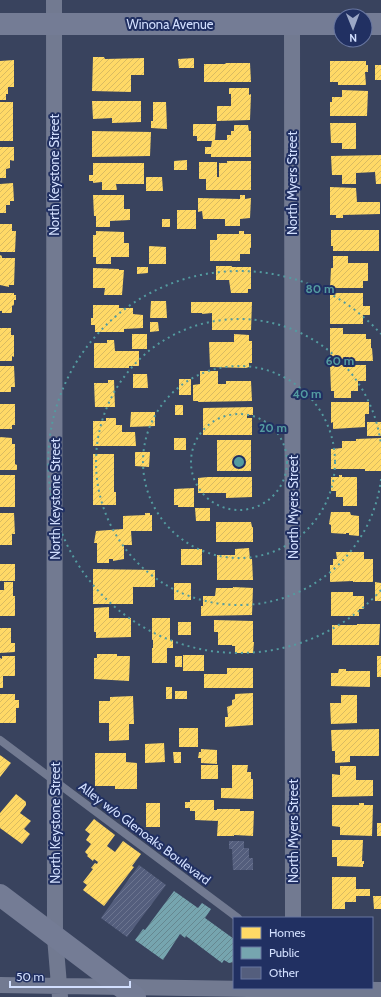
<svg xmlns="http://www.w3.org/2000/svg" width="381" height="997" font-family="Cabin,sans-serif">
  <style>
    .homes { fill: url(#homes-hatch) }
    .public { fill: url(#public-hatch) }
    .building { fill: url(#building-hatch) }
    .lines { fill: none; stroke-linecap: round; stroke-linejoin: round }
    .lane { stroke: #727a91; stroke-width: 8 }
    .street { stroke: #727a91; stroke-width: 16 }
    .secondary { stroke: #747c95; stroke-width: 22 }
    .ring { fill: none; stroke: #539ba0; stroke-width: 2; stroke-dasharray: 2 4 }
    .labels { text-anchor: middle; stroke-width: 4; stroke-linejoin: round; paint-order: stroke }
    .street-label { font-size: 13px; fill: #d2dffe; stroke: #213062 }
    .centre { fill: #539ba0; stroke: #213062; stroke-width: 2 }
    .ring-label { font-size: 12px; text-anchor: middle; font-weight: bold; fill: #539ba0; stroke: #213062; stroke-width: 4; stroke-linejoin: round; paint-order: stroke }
  </style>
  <defs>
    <pattern id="homes-hatch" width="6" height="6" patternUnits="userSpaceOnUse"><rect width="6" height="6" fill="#ffd966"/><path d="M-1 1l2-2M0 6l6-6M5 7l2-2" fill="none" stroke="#d9bb61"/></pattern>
    <pattern id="public-hatch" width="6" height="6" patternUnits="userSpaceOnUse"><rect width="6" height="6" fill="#76a5af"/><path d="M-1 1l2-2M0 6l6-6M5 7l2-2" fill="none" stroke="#668891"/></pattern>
    <pattern id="building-hatch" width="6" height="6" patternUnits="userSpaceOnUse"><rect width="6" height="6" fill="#545e7d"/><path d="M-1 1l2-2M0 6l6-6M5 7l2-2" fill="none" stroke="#6c7590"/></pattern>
  </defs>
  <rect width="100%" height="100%" fill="#39435e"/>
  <path class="homes" d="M 93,57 L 104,57 L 105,59 L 144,58 L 144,75 L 131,75 L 131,92 L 92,91 Z
    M 194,58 L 194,68 L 179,68 L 178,59 Z
    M 14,60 L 14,87 L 8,87 L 8,94 L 6,94 L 6,100 L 0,100 L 0,61 Z
    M 330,61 L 366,61 L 366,65 L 368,65 L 368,72 L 365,72 L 366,85 L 338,85 L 338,82 L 330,82 Z
    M 226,63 L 250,63 L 251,82 L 204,82 L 204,64 L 225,64 Z
    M 375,65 L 381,65 L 381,80 L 375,80 Z
    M 229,88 L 249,88 L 249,95 L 251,94 L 250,120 L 217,121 L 217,106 L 231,106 L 231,94 L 229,94 Z
    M 342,90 L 368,91 L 367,116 L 330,116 L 330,102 L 332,102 L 332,97 L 342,97 Z
    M 92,101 L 141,101 L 141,122 L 112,123 L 112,118 L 93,119 Z
    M 0,102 L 13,102 L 13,141 L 0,141 Z
    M 153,102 L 166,102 L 167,129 L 151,128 L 151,121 L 153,121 Z
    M 330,123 L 356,123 L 356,149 L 342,149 L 342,143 L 331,143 Z
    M 193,124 L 216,124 L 215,140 L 227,140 L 227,135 L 231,135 L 231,131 L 234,131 L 234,125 L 248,125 L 249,131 L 251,131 L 251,157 L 211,157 L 211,154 L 205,154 L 205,147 L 211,147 L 212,141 L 197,141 L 197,136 L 193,136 Z
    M 92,131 L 151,132 L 150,156 L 92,157 Z
    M 0,147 L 14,147 L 14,161 L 10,160 L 10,168 L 6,169 L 6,178 L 0,178 Z
    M 381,155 L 381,184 L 376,184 L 375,172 L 356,173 L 356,184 L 342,184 L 342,175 L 332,175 L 331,156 Z
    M 187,160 L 187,170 L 174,170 L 174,161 Z
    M 227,161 L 251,161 L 251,190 L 206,190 L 206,179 L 199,179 L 199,162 L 217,162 L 217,177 L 219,177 L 219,163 L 227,163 Z
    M 93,163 L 144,163 L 144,184 L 116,184 L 117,190 L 102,190 L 102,182 L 93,183 L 93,181 L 89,181 L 89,175 L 93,175 Z
    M 146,177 L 162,177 L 163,191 L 146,191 Z
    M 13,183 L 14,201 L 10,201 L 10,205 L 6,205 L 6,213 L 0,213 L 0,184 Z
    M 330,187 L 356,188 L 357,202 L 380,202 L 380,214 L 343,215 L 343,218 L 336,218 L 336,215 L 330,215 Z
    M 93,195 L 124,195 L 124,209 L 130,209 L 130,220 L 110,221 L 110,227 L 96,227 L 96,216 L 94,216 Z
    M 240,195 L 245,195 L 245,199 L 251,198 L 250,218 L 240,219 L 240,226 L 225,226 L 225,219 L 203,219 L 202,211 L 198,212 L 198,198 L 240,199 Z
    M 177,210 L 196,210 L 196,229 L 177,229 Z
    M 162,219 L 170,219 L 170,227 L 162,227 Z
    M 0,224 L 12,224 L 12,231 L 16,231 L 15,252 L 0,252 Z
    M 331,230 L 379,230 L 379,251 L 333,251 L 333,246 L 331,246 Z
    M 96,231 L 124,232 L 124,243 L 129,243 L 129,257 L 111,257 L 111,264 L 96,264 L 96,257 L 93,257 L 93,235 L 96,235 Z
    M 239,231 L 244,231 L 244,234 L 251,234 L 251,248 L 250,248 L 250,254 L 240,254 L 240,261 L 210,261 L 210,240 L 217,240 L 217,234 L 239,234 Z
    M 149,246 L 166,247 L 166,264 L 149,264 Z
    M 0,255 L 2,256 L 2,258 L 15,258 L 14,285 L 9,285 L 9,287 L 0,285 Z
    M 333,256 L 348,256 L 348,263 L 368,263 L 368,281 L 363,281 L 363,288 L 330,288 L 331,268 L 333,268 Z
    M 216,266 L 232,266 L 232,267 L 251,267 L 251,289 L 248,289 L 248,293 L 231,293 L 229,280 L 216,280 Z
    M 137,267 L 148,267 L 148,273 L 137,274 Z
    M 93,268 L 119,269 L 119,270 L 124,270 L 122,295 L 104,295 L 105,288 L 93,288 Z
    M 0,293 L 14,293 L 14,295 L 16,295 L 16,300 L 14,300 L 14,305 L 12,306 L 12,312 L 11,313 L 2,313 L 2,311 L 0,311 Z
    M 330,293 L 363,293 L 363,306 L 370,306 L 370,315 L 363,315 L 363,324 L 330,324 Z
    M 151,301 L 166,301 L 167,318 L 150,318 Z
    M 191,302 L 252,302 L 251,330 L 212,330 L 212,313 L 202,314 L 202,313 L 191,313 Z
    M 93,305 L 119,305 L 119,308 L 133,308 L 133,314 L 143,315 L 143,328 L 124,329 L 124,332 L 95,332 L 95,325 L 91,325 L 91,318 L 93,318 Z
    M 150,322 L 158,322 L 159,331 L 150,332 Z
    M 0,328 L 11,328 L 11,335 L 14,335 L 14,357 L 12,356 L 12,361 L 0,361 Z
    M 330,328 L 343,328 L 343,334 L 366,334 L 366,339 L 371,339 L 371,348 L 372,348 L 373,361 L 350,361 L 350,359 L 330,359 Z
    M 132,334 L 147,334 L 147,349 L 132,349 Z
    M 234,334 L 249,335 L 249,341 L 252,341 L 252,363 L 249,363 L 249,367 L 246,368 L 210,367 L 209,342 L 234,342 Z
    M 107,340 L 114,340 L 115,351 L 139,351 L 139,366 L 129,366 L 129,368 L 94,368 L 94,343 L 107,343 Z
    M 330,365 L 366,365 L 366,381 L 358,381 L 358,391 L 351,391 L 351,398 L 334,398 L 334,391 L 331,391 Z
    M 0,366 L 14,366 L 15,387 L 11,387 L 11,392 L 0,392 Z
    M 200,371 L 218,371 L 218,384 L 226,384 L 226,381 L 251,381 L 252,401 L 198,402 L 198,401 L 193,401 L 193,385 L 200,384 Z
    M 133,374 L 147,374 L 148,388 L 133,388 Z
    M 179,379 L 191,379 L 191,395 L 179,395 Z
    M 108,380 L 114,380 L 115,407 L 95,407 L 94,383 L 108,383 Z
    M 331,402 L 369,402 L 369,414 L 365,414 L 365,427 L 333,429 L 333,422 L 331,423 Z
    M 0,404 L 15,404 L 15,425 L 12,425 L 12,429 L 0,429 Z
    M 175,405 L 183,405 L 183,415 L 175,415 Z
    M 253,407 L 253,415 L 247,415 L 247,418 L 252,418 L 252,435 L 203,435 L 203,408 Z
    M 131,412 L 155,412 L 155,426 L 130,427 Z
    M 106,418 L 116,418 L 116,425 L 122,425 L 122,432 L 135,432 L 136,446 L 93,446 L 93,421 L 106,421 Z
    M 367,422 L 381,422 L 381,436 L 367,436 Z
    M 0,437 L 12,438 L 12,444 L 15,444 L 15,464 L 17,465 L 17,470 L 0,470 Z
    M 174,438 L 186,438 L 186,450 L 174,450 Z
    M 381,438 L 381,471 L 365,471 L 365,469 L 331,469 L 331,449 L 342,448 L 342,441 L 356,441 L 356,439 Z
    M 217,440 L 251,440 L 251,471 L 217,471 Z
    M 135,452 L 150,452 L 149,467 L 135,466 Z
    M 93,454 L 114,454 L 114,492 L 116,492 L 116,505 L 93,505 Z
    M 0,475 L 15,475 L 15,507 L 0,507 Z
    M 339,475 L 342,475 L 342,477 L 357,477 L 357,506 L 343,506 L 343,497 L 336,497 L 336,491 L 331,491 L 331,477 L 339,477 Z
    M 208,477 L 252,477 L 252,497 L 226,498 L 226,493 L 198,493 L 198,478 Z
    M 194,488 L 194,507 L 178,507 L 178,505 L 174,505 L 174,489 Z
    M 195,508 L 210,508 L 210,521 L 196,521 Z
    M 331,512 L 350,512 L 351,515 L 359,516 L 359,536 L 349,535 L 349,533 L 346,533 L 346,534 L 331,533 L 331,525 L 329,524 Z
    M 0,513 L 14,513 L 15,534 L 12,534 L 12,545 L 0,545 Z
    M 145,513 L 150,513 L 150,515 L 152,515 L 152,531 L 131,531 L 132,545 L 124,545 L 124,559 L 113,561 L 113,559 L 109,559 L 109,563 L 97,563 L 97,543 L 94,543 L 96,531 L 123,529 L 123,516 L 145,515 Z
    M 216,522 L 251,522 L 252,527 L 253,527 L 253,542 L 216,542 Z
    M 249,548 L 250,559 L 252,559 L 253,580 L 217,580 L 217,555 L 235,555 L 235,549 Z
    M 181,549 L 202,549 L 202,565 L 181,565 Z
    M 336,552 L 364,552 L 364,559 L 373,559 L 373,582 L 353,582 L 353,581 L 330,582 L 330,565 L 333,565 L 333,559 L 337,559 Z
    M 0,564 L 15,564 L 15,581 L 0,581 Z
    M 93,569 L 155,570 L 155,587 L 133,587 L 133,604 L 93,604 Z
    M 4,582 L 13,582 L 13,596 L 15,596 L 15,616 L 0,616 L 0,590 L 4,590 Z
    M 375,582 L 381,583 L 381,601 L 375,601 Z
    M 174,583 L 191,583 L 191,600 L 174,600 Z
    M 233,587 L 253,588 L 252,615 L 201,616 L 201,606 L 203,606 L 203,596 L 215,596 L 216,588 L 233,588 Z
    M 331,592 L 353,592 L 353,596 L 364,596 L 364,609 L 359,609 L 359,616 L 331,616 Z
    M 109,607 L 109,618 L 131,618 L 131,637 L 96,638 L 96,632 L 94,632 L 94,608 Z
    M 152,618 L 170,618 L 170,640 L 173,640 L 173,648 L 167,648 L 167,663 L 152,663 L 152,648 L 153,648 L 153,640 L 152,640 Z
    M 214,620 L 253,621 L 253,642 L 254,642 L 253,653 L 235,653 L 235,646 L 232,646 L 232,645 L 218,645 L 218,632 L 214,632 Z
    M 178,622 L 191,622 L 191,635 L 178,635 Z
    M 357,624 L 380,624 L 379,645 L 332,645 L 332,625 L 357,625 Z
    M 0,628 L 11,628 L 11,643 L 15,643 L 15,652 L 0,653 Z
    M 97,654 L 117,654 L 117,656 L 130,656 L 129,681 L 94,679 L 94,658 L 97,658 Z
    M 183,655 L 204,655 L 204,671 L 183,671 Z
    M 2,656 L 15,656 L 15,676 L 3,676 L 3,688 L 0,688 L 0,658 L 2,659 Z
    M 175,656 L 182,656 L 182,667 L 175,667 Z
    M 377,656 L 381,656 L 381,677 L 377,677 Z
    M 227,668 L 253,668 L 253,688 L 204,688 L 204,674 L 227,674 Z
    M 339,669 L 346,669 L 346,671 L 370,671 L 370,687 L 331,686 L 331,673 L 338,673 Z
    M 166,687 L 172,687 L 172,699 L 166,699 Z
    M 175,691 L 187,691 L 187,699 L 175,699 Z
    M 253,693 L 253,725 L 225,727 L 225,717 L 228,717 L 227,707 L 232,705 L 232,700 L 235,699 L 235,694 Z
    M 0,694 L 15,694 L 15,700 L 19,700 L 19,708 L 16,708 L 16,723 L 0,723 Z
    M 341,695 L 357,695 L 357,723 L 331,724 L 330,703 L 341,703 Z
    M 133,696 L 134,724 L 129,724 L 129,740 L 109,741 L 109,723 L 99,723 L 99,701 L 110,701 L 110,697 Z
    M 179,728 L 198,728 L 198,747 L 179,747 Z
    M 379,729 L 379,756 L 350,756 L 350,762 L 335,763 L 335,751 L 332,751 L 331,730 Z
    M 164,743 L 165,762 L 145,763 L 145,744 Z
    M 201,749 L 217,750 L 217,764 L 201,763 L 201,758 L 198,758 L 199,752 L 201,752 Z
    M 173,752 L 181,752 L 181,763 L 174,763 Z
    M 95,753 L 126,753 L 126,762 L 137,763 L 137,789 L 115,789 L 115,786 L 95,786 Z
    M 0,755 L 11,763 L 0,777 Z
    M 201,765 L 218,765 L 218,779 L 201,779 Z
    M 232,765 L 248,765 L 247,772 L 251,772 L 251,779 L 253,779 L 253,799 L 221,798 L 221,788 L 232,788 Z
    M 340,766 L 356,766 L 356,780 L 373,780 L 373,796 L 332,797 L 332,774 L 340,775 Z
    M 16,794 L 26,802 L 26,805 L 20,813 L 31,821 L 24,829 L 30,834 L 22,844 L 0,828 L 0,813 Z
    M 190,800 L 214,800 L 214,810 L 217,810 L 217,809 L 240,809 L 240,811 L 254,811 L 253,836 L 234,835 L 234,836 L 217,836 L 218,821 L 195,820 L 195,811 L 190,811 L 190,808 L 185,808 L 185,802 L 190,802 Z
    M 146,803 L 160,803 L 160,827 L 146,827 Z
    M 359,803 L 364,803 L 364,805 L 373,805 L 372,836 L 340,835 L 340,827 L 332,826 L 332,805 L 359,805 Z
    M 94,819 L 115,835 L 107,846 L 115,852 L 123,841 L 141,854 L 132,866 L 134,867 L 104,906 L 83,890 L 87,885 L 83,882 L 93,869 L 91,868 L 95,863 L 97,864 L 98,862 L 94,859 L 93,861 L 87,856 L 88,855 L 85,852 L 91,844 L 86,840 L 90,834 L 85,830 Z
    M 377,823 L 381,823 L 381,836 L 377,836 Z
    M 332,840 L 363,840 L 362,861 L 364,861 L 364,864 L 363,864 L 363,867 L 337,866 L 337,857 L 332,857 Z
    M 332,877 L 356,877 L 356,889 L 370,889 L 370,896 L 356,896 L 356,902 L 345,902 L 345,909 L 332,909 Z
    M 373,896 L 381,896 L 381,909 L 374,909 Z"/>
  <path class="public" d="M 174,891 L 198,908 L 202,903 L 211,909 L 205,918 L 234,939 L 234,962 L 229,963 L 224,960 L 222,963 L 186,936 L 185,938 L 180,934 L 163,960 L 135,940 L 143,929 L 145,930 Z"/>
  <path class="building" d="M 229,841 L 244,841 L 244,848 L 249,848 L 249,858 L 253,858 L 253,870 L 233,870 L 232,849 L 229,849 Z
    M 139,865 L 166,885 L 127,937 L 101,918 Z"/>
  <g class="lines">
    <path class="lane" d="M 0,740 L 238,918"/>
    <path class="street" d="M 54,0 L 55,937 L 60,997
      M 292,24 L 293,918
      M 0,985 L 248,989 L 381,990"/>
    <path class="secondary" d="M 0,24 L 341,24
      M 365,24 L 381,24
      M 0,895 L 135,997"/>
  </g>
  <g class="ring">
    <circle cx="239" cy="462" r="48"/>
    <circle cx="239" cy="462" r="96"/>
    <path d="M381 479A143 143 0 1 1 381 445"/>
    <path d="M381 590A191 191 0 1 1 381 334"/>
  </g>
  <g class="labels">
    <g class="street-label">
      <text x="170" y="29">Winona Avenue</text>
      <text transform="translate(54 175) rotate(-90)" y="5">North Keystone Street</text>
      <text transform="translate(292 183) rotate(-90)" y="5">North Myers Street</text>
      <text transform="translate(55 499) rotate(-90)" y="5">North Keystone Street</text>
      <text transform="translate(293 507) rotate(-90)" y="5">North Myers Street</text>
      <text transform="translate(55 823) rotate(-90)" y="5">North Keystone Street</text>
      <text transform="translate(293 831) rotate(-90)" y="5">North Myers Street</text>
      <text transform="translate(145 833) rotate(37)" y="5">Alley w/o Glenoaks Boulevard</text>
    </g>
  </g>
  <circle cx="239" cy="462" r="6" class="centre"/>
  <g class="ring-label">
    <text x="320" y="293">80 m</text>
    <text x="340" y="365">60 m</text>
    <text x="307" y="398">40 m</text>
    <text x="273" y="432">20 m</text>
  </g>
  <rect x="233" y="917" width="140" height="72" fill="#213062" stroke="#6876a0"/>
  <rect x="241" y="927" width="20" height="12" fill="#ffd966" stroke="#6876a0"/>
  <text x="269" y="937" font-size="12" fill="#d2dffe">Homes</text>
  <rect x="241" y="947" width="20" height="12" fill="#76a5af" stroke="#6876a0"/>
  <text x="269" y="957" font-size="12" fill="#d2dffe">Public</text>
  <rect x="241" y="967" width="20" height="12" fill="#545e7d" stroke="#6876a0"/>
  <text x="269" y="977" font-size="12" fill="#d2dffe">Other</text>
  <g transform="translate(353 28) rotate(179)"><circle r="19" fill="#213062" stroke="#6876a0"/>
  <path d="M0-3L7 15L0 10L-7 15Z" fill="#9ca8c6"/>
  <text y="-6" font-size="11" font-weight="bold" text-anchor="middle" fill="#d2dffe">N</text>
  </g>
  <path d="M10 981v6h120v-6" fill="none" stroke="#d2dffe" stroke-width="2"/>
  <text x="16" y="981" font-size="12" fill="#d2dffe" stroke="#213062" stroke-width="3" paint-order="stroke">50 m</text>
</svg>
